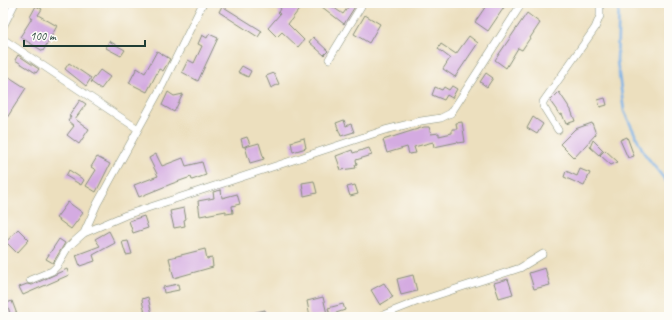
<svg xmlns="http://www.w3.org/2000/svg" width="672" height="320" font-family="Caveat,sans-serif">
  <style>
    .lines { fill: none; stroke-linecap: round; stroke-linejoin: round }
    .stream { stroke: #77b0e7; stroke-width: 2.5 }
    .building { fill: #d4abe1 }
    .street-casing { stroke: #868e79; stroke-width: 8 }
    .street { stroke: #fff; stroke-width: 7 }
  </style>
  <rect width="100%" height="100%" fill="#fdfcf7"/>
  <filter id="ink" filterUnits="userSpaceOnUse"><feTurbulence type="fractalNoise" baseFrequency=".025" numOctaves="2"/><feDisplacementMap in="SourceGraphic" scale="8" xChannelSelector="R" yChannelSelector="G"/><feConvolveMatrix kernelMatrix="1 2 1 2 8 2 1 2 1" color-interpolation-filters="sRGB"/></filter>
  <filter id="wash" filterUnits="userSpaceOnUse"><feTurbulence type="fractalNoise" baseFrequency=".012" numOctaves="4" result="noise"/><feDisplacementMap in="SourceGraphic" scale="16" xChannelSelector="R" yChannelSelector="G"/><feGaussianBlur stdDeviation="0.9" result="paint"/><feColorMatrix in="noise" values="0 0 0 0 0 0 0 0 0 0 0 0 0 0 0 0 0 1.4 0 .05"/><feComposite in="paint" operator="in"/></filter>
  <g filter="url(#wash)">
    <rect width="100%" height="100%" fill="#ecdfbe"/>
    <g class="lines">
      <path class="stream" d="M 619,3 L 617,61 L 624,111 L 644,153 L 669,185"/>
    </g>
    <g id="blocks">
      <path class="building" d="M 284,3 L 304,3 L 288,24 L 304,40 L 298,47 L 282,32 L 277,37 L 268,28 L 280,14 L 278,12 Z
        M 317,3 L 327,3 L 343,14 L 351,3 L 356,5 L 344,24 Z
        M 488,3 L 507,3 L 488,31 L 475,22 Z
        M 36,6 L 42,9 L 38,15 L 57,26 L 43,51 L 20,37 L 32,18 L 30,17 Z
        M 222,6 L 262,31 L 258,37 L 219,12 Z
        M 527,13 L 540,23 L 522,50 L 518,48 L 506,68 L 495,60 Z
        M 365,15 L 380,24 L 369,43 L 354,34 Z
        M 209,34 L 218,38 L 198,81 L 182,72 L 188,60 L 194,63 L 202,46 L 198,44 L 202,35 L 207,38 Z
        M 469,36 L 478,43 L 455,77 L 443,69 L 450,58 L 438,49 L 441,44 L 456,54 Z
        M 313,37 L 328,51 L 324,55 L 309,42 Z
        M 109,41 L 125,50 L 121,56 L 106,48 Z
        M 157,51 L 170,59 L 163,71 L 159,69 L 147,92 L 129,83 L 137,68 L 145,73 Z
        M 18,55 L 39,69 L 36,73 L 15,60 Z
        M 69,63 L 91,78 L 86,86 L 65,69 Z
        M 242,66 L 251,71 L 248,77 L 238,72 Z
        M 100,70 L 110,77 L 101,89 L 91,82 Z
        M 274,73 L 279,84 L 271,88 L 266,76 Z
        M 486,73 L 493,78 L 487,87 L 480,82 Z
        M 9,77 L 26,88 L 3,124 L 3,96 L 7,91 L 3,86 Z
        M 452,86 L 457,89 L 452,98 L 447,95 L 444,100 L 432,95 L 435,87 L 442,90 L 444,87 L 449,90 Z
        M 168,92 L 174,96 L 183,94 L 174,112 L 162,105 Z
        M 559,92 L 571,110 L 575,121 L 566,124 L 562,114 L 560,115 L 550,101 Z
        M 605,98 L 607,105 L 600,107 L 598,100 Z
        M 80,100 L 86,104 L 75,119 L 89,129 L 79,144 L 67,135 L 74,126 L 68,121 L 71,117 L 69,116 Z
        M 533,117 L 543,124 L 537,134 L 527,128 Z
        M 344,120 L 346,126 L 351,124 L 354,132 L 341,136 L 336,123 Z
        M 462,122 L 465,142 L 458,143 L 458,142 L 434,147 L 433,142 L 414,147 L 416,153 L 409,154 L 407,147 L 387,153 L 383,140 L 424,127 L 429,127 L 431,134 L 439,133 L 439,136 L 452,133 L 452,129 L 457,129 L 456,123 Z
        M 592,123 L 596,134 L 574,158 L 560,144 L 575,129 Z
        M 247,137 L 250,144 L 243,147 L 241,139 Z
        M 627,137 L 634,156 L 628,158 L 620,140 Z
        M 304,138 L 306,148 L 293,152 L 291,142 Z
        M 593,140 L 603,150 L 599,155 L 590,147 Z
        M 259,143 L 264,159 L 250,163 L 245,147 Z
        M 369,148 L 372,155 L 356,160 L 357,164 L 355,165 L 356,168 L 341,170 L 336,156 L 352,150 L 353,153 Z
        M 605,150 L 618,162 L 611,165 L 600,155 Z
        M 156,154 L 162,166 L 183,158 L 186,166 L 202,162 L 206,175 L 192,180 L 191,177 L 171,184 L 139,197 L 134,185 L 158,176 L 149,158 Z
        M 97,157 L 110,164 L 96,192 L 86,186 L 96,170 L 91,167 Z
        M 580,169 L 590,173 L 584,186 L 564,177 L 566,171 L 577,176 Z
        M 69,170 L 84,180 L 81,185 L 66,176 Z
        M 314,181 L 317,193 L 304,196 L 302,183 Z
        M 355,185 L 358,194 L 350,196 L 347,187 Z
        M 221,190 L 222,198 L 237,194 L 240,204 L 232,206 L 233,213 L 226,214 L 226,211 L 200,216 L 198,201 L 214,198 L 213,192 Z
        M 68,202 L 83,213 L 71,229 L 56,218 Z
        M 184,208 L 186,219 L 184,220 L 185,226 L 174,228 L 170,211 Z
        M 144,216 L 148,228 L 133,233 L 129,221 Z
        M 18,229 L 29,240 L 17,253 L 6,242 Z
        M 109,231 L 115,243 L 93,255 L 95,261 L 80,266 L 76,255 L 100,246 L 95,239 Z
        M 59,239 L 65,243 L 53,263 L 46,259 Z
        M 128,241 L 132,254 L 126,255 L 122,242 Z
        M 205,249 L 207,259 L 212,258 L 213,267 L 174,278 L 169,258 Z
        M 545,268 L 550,285 L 534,289 L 529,273 Z
        M 67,269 L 69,275 L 23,295 L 19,287 L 27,284 L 32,285 Z
        M 413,275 L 417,291 L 401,295 L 397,279 Z
        M 508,279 L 513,294 L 499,298 L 494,283 Z
        M 384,283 L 393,297 L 380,305 L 371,290 Z
        M 178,284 L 179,290 L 164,293 L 163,287 Z
        M 148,297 L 151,310 L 153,317 L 146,317 L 143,305 L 142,299 Z
        M 323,297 L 327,314 L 310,317 L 307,301 Z
        M 12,301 L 18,317 L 11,317 L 7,303 Z
        M 343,304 L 345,310 L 330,315 L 328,308 Z
        M 265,310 L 266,317 L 245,317 L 244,315 Z"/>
    </g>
  </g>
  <g filter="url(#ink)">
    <use href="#blocks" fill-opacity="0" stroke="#868e79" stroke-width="1"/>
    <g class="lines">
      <g class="street-casing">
        <path id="street" d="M 3,27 L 15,3
          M 3,39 L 138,129
          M 329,59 L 363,3
          M 558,130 L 543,106 L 543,102 L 595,28 L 600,16 L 600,3
          M 84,233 L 97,204 L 163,84 L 203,3
          M 30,280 L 52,271 L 57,266 L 68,247 L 84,233 L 126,215 L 385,130 L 421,121 L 441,118 L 451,113 L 522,3
          M 378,317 L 416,302 L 520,268 L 543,254"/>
      </g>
      <use href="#street" class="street"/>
    </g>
  </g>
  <rect width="672" height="320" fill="none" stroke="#fdfcf7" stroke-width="16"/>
  <path d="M24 40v6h121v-6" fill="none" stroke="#1f3d34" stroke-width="2"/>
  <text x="30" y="40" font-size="12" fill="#1f3d34" stroke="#fdfcf7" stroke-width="3" paint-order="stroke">100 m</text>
</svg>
